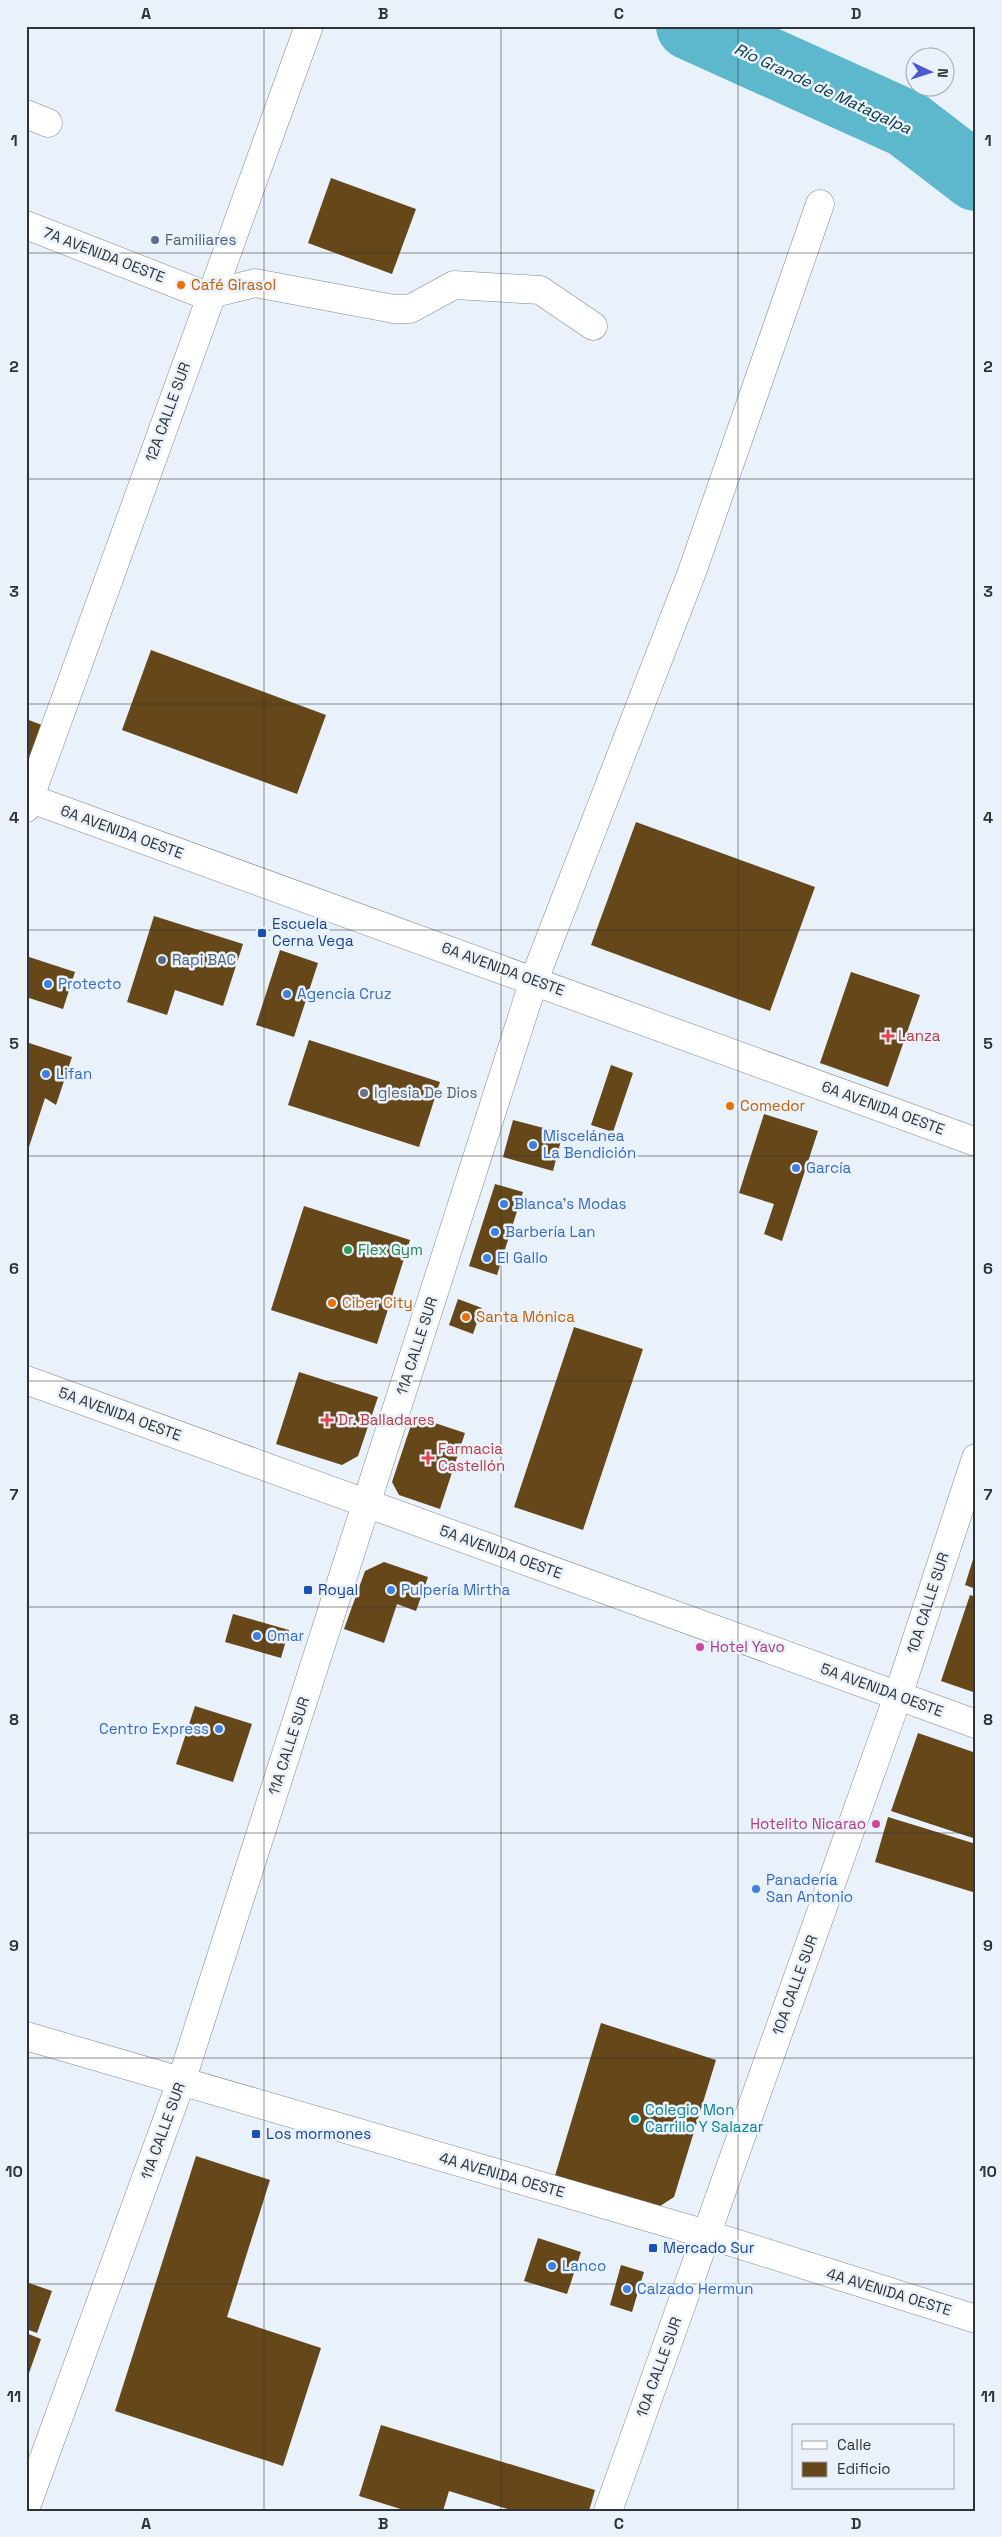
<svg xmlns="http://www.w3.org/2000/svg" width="1002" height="2537" font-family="'Space Grotesk',sans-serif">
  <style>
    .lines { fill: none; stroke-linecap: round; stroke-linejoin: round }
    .river { stroke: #5db8cd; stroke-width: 68 }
    .building { fill: #654719 }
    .minor-casing { stroke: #808890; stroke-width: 29 }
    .minor { stroke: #fff; stroke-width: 28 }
    .grid { fill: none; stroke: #303336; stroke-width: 1; stroke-opacity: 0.55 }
    .service-dot { fill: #5c6f8a; stroke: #e9f2fa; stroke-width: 2 }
    .food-dot { fill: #e8710a; stroke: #e9f2fa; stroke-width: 2 }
    .transit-dot { fill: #1a4fb4; stroke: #e9f2fa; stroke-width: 2 }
    .shop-dot { fill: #3f7fe0; stroke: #e9f2fa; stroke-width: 2 }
    .health-dot { fill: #e0444e; stroke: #e9f2fa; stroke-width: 2 }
    .worship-dot { fill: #6b7280; stroke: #e9f2fa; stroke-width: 2 }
    .leisure-dot { fill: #2e9e5b; stroke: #e9f2fa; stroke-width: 2 }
    .hotel-dot { fill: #d1479c; stroke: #e9f2fa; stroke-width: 2 }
    .culture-dot { fill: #0f9aa8; stroke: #e9f2fa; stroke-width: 2 }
    .labels { text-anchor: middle; stroke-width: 5; stroke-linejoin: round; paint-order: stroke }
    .service-label { font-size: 15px; fill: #4e5e75; stroke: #e9f2fa; text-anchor: start }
    .street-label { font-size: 15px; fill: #303336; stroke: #e9f2fa }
    .food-label { font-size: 15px; fill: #c56008; stroke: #e9f2fa; text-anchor: start }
    .transit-label { font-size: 15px; fill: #164399; stroke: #e9f2fa; text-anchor: start }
    .shop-label { font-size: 15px; fill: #366cbe; stroke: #e9f2fa; text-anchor: start }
    .health-label { font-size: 15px; fill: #be3a42; stroke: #e9f2fa; text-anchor: start }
    .worship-label { font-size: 15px; fill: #5b616d; stroke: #e9f2fa; text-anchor: start }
    .leisure-label { font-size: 15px; fill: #27864d; stroke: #e9f2fa; text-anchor: start }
    .hotel-label { font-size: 15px; fill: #b23c85; stroke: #e9f2fa; text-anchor: start }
    .culture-label { font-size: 15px; fill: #0d838f; stroke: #e9f2fa; text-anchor: start }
    .water-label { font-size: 16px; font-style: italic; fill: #07353e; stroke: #e9f2fa }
    .neatline { fill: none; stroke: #303336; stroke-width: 2 }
    .grid-label { font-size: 16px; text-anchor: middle; font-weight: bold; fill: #303336 }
  </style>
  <rect width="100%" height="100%" fill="#e9f2fa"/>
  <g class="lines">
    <path class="river" d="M 690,26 L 907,124 L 976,177"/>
  </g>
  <path class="building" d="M 331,178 L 416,209 L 392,274 L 308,243 Z
    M 151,650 L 326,715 L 297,794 L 122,730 Z
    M 26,719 L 42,725 L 26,770 Z
    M 636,822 L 815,887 L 770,1011 L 591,945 Z
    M 154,916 L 243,944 L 223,1006 L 175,990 L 167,1015 L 127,1002 Z
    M 280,950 L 318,963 L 294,1037 L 256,1025 Z
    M 26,956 L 75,972 L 63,1009 L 26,997 Z
    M 851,972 L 920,995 L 888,1087 L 820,1063 Z
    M 309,1040 L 440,1082 L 419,1147 L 288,1105 Z
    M 26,1042 L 72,1057 L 56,1105 L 45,1098 L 27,1153 Z
    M 611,1065 L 633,1073 L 613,1132 L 591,1125 Z
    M 764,1114 L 818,1131 L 782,1241 L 764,1234 L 774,1204 L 739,1193 Z
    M 513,1120 L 563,1133 L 553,1171 L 503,1157 Z
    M 495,1184 L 523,1192 L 497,1275 L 469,1266 Z
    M 304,1206 L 410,1240 L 377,1344 L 271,1310 Z
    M 458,1299 L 482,1308 L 473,1334 L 449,1325 Z
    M 574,1327 L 643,1349 L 583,1530 L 514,1507 Z
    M 299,1372 L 378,1397 L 358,1456 L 342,1465 L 276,1444 Z
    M 414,1416 L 465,1433 L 440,1509 L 399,1495 L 392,1482 Z
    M 975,1553 L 976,1553 L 976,1589 L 965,1585 Z
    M 384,1562 L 428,1577 L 416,1611 L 397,1604 L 384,1643 L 344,1629 L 365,1571 Z
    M 970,1595 L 976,1597 L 976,1693 L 941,1681 Z
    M 233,1614 L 289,1630 L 281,1658 L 225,1642 Z
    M 195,1706 L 252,1724 L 233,1782 L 176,1764 Z
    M 918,1733 L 976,1753 L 976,1839 L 891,1811 Z
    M 888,1817 L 976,1844 L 976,1893 L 875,1862 Z
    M 601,2023 L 716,2060 L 674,2197 L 654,2210 L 554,2179 Z
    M 196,2156 L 270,2180 L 227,2317 L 321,2348 L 283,2466 L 115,2411 Z
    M 538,2238 L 581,2252 L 567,2294 L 524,2281 Z
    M 621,2265 L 644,2272 L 632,2312 L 610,2305 Z
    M 26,2282 L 52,2291 L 37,2333 L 26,2329 Z
    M 26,2333 L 41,2339 L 28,2376 L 26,2376 Z
    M 381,2425 L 595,2490 L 589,2511 L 514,2511 L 449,2491 L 443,2511 L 407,2511 L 359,2496 Z"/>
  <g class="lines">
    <g class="minor-casing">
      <path id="minor" d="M 26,114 L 48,123
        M 26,225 L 210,297
        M 211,294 L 255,283 L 394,309 L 410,309 L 454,285 L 540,290 L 593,326
        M 26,797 L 976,1142
        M 26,808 L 309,26
        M 26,1380 L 976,1724
        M 26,2036 L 706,2234 L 976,2319
        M 26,2507 L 181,2082 L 534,980 L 692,572 L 820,204
        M 608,2511 L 898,1696 L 976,1458"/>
    </g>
    <use href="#minor" class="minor"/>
  </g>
  <path class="grid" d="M 264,26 L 264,2511M 501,26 L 501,2511M 738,26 L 738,2511M 26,253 L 976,253M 26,479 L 976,479M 26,704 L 976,704M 26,930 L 976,930M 26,1156 L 976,1156M 26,1381 L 976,1381M 26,1607 L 976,1607M 26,1833 L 976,1833M 26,2058 L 976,2058M 26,2284 L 976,2284"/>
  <g class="service-dot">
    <circle cx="155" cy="240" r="5"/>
    <circle cx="162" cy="960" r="5"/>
  </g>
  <g class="food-dot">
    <circle cx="181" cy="285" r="5"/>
    <circle cx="730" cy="1106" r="5"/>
    <circle cx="332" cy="1303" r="5"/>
    <circle cx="466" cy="1317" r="5"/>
  </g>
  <g class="transit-dot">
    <rect x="257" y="928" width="10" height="10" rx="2.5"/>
    <rect x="303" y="1585" width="10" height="10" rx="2.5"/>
    <rect x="251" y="2129" width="10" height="10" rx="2.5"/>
    <rect x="648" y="2243" width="10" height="10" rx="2.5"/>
  </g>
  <g class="shop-dot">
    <circle cx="48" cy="984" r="5"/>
    <circle cx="287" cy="994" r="5"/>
    <circle cx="46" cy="1074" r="5"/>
    <circle cx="533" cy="1145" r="5"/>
    <circle cx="796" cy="1168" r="5"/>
    <circle cx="504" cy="1204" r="5"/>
    <circle cx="495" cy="1232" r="5"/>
    <circle cx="487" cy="1258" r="5"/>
    <circle cx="391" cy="1590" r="5"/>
    <circle cx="257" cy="1636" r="5"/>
    <circle cx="219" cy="1729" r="5"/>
    <circle cx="756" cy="1889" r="5"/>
    <circle cx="552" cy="2266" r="5"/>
    <circle cx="627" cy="2289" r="5"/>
  </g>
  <g class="health-dot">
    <path d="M885.5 1028.5h5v5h5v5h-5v5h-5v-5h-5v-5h5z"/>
    <path d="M324.5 1412.5h5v5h5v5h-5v5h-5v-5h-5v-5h5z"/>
    <path d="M425.5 1450.5h5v5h5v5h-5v5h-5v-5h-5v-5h5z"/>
  </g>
  <circle class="worship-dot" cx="364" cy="1093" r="5"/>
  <circle class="leisure-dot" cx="348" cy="1250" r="5"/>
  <g class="hotel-dot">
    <circle cx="700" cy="1647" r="5"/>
    <circle cx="876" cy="1824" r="5"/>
  </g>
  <circle class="culture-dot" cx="635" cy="2119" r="5"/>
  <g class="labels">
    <g class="service-label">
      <text x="165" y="245">Familiares</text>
      <text x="172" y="965">Rapi BAC</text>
    </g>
    <g class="street-label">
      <text transform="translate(104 255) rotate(21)" y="5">7A AVENIDA OESTE</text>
      <text transform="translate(168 412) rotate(-70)" y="5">12A CALLE SUR</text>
      <text transform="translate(122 832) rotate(20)" y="5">6A AVENIDA OESTE</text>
      <text transform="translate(503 969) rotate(20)" y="5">6A AVENIDA OESTE</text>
      <text transform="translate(883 1108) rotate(20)" y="5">6A AVENIDA OESTE</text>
      <text transform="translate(417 1346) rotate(-72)" y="5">11A CALLE SUR</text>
      <text transform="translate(120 1414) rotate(20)" y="5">5A AVENIDA OESTE</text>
      <text transform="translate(501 1552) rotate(20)" y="5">5A AVENIDA OESTE</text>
      <text transform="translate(928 1603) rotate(-72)" y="5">10A CALLE SUR</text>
      <text transform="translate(882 1690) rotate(20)" y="5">5A AVENIDA OESTE</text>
      <text transform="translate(289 1746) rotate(-72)" y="5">11A CALLE SUR</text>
      <text transform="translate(795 1985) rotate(-70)" y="5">10A CALLE SUR</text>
      <text transform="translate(163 2131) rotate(-70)" y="5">11A CALLE SUR</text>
      <text transform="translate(502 2175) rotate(16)" y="5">4A AVENIDA OESTE</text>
      <text transform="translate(889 2292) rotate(17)" y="5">4A AVENIDA OESTE</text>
      <text transform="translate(659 2367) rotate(-70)" y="5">10A CALLE SUR</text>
    </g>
    <g class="food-label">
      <text x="191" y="290">Café Girasol</text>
      <text x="740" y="1111">Comedor</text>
      <text x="342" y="1308">Ciber City</text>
      <text x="476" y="1322">Santa Mónica</text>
    </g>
    <g class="transit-label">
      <text x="272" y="929">Escuela<tspan x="272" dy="17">Cerna Vega</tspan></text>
      <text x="318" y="1595">Royal</text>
      <text x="266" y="2139">Los mormones</text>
      <text x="663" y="2253">Mercado Sur</text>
    </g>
    <g class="shop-label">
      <text x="58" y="989">Protecto</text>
      <text x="297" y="999">Agencia Cruz</text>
      <text x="56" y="1079">Lifan</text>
      <text x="543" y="1141">Miscelánea<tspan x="543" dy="17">La Bendición</tspan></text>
      <text x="806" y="1173">García</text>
      <text x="514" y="1209">Blanca's Modas</text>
      <text x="505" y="1237">Barbería Lan</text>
      <text x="497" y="1263">El Gallo</text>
      <text x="401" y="1595">Pulpería Mirtha</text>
      <text x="267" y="1641">Omar</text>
      <text x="209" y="1734" text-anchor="end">Centro Express</text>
      <text x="766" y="1885">Panadería<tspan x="766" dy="17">San Antonio</tspan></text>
      <text x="562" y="2271">Lanco</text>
      <text x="637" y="2294">Calzado Hermun</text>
    </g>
    <g class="health-label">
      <text x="898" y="1041">Lanza</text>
      <text x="338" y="1425">Dr. Balladares</text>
      <text x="438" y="1454">Farmacia<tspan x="438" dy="17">Castellón</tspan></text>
    </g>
    <g class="worship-label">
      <text x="374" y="1098">Iglesia De Dios</text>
    </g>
    <g class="leisure-label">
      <text x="358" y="1255">Flex Gym</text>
    </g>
    <g class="hotel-label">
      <text x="710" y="1652">Hotel Yavo</text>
      <text x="866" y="1829" text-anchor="end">Hotelito Nicarao</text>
    </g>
    <g class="culture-label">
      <text x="645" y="2115">Colegio Mon<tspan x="645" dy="17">Carrillo Y Salazar</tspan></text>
    </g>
    <g class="water-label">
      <text transform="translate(823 88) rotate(25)" y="6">Río Grande de Matagalpa</text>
    </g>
  </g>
  <rect width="1002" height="2537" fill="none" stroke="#e9f2fa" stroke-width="55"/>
  <rect x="792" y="2424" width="162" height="65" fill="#e9f2fa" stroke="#9fa6ac"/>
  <rect x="802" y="2441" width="25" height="8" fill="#ffffff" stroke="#9fa6ac"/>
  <text x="837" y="2450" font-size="15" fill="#303336">Calle</text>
  <rect x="802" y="2462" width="25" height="15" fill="#654719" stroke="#9fa6ac"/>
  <text x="837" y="2474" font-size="15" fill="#303336">Edificio</text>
  <g transform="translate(930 72) rotate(94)"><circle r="24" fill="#e9f2fa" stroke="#9fa6ac"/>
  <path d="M0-4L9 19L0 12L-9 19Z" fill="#4e58ce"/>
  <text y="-8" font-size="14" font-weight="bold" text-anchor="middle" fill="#303336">N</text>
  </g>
  <rect x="28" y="28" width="946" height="2482" class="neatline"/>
  <g class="grid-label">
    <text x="146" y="19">A</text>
    <text x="383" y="19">B</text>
    <text x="619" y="19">C</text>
    <text x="856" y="19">D</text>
    <text x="14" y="146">1</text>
    <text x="988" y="146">1</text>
    <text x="14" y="372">2</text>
    <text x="988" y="372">2</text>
    <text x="14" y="597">3</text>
    <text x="988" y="597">3</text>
    <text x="14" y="823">4</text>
    <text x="988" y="823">4</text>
    <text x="14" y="1049">5</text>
    <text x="988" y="1049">5</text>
    <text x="14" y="1274">6</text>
    <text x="988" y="1274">6</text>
    <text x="14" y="1500">7</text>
    <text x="988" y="1500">7</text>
    <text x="14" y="1725">8</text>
    <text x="988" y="1725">8</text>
    <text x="14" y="1951">9</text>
    <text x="988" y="1951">9</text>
    <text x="14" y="2177">10</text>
    <text x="988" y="2177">10</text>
    <text x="14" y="2402">11</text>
    <text x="988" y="2402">11</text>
    <text x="146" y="2529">A</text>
    <text x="383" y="2529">B</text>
    <text x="619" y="2529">C</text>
    <text x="856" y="2529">D</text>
  </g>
</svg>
